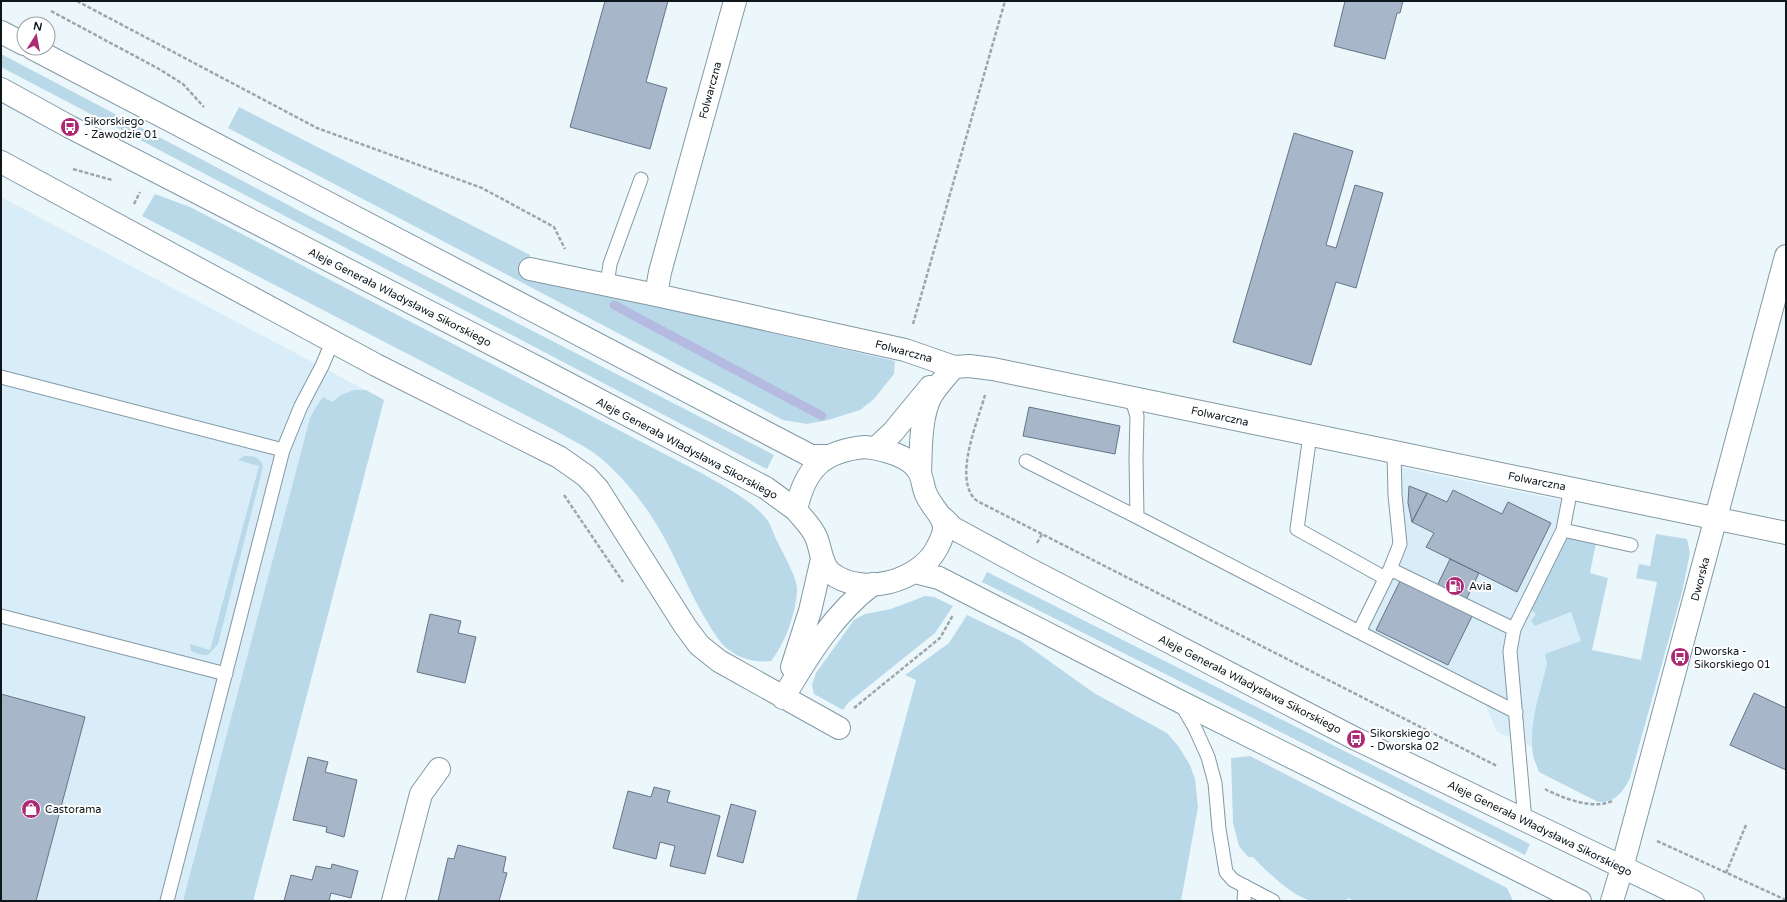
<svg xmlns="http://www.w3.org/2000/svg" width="1787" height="902" font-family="'Varela Round',sans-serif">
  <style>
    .built { fill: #d9edf8 }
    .green { fill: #b9d9e9 }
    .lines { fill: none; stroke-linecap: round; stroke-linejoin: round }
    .stream { stroke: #b5bbe0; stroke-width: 9 }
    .building { fill: #a7b6c9; stroke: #667486 }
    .lane-casing { stroke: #8299a5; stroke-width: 15 }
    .street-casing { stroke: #8299a5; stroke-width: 24 }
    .secondary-casing { stroke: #8299a5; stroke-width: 24 }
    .path { stroke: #9ca6ab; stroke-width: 2.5; stroke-dasharray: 4 2; stroke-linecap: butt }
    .lane { stroke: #fff; stroke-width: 13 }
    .street { stroke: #fff; stroke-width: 22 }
    .secondary { stroke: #fff; stroke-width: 22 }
    .labels { text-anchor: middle; stroke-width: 4; stroke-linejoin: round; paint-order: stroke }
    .street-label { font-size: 11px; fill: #0e171c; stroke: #fff }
    .poi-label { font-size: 11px; fill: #0e171c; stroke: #fff; text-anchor: start }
  </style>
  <rect width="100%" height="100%" fill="#ecf7fc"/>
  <path class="built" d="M 1,197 L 384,400 L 253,901 L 1,901 Z
    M 1394,466 L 1569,502 L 1565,539 L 1531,610 L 1536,614 L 1535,626 L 1572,612 L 1581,642 L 1547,664 L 1533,722 L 1532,747 L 1497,732 L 1481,694 L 1359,632 L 1400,544 Z"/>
  <path class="green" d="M 1,54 L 311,217 L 774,455 L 767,469 L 1,67 Z
    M 239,107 L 530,255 L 528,277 L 895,361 L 894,374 L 874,399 L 860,410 L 828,420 L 807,424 L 783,420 L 228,128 Z
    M 155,194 L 190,207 L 705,475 C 725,487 749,499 765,517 C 771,524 773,533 777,541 C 782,551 797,578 797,588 C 797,611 785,644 771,661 C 754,663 737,658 724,646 C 715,636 709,624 702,613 C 683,579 670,543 648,511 C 635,492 613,467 594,453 C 583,445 571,440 560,433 L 142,216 Z
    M 354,390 L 366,390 L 384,400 L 253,901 L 183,901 L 310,418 L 316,407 L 323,397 L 332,402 L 341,395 Z
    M 244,456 C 253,456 261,457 263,467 L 218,644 L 208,655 L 202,655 L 191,651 L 190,644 L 210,650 L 259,466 L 238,460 Z
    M 1656,534 L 1687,539 L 1690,553 L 1682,592 L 1630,778 C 1623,792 1615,803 1598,802 L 1539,772 C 1537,766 1534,760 1533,755 C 1528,725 1540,693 1547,664 L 1545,654 L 1581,641 L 1571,612 L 1535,626 L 1531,621 L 1536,614 L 1531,610 L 1565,539 L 1570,537 L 1596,543 L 1590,573 L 1608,578 L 1592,650 L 1641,660 L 1657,582 L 1636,578 L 1639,564 L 1650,566 Z
    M 987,572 L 1530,844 L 1525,855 L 982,582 Z
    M 925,596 L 934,597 L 953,606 L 935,633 L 849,702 L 843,710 L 814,694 L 812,685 L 816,673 L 854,620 L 865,614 L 891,609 Z
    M 967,615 L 1021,641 L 1094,693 L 1167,733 L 1179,747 L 1190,765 L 1195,779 L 1198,807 L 1181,901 L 856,901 L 916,680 L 905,675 L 949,643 Z
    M 1250,756 L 1507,888 L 1513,901 L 1354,901 L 1348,898 L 1346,901 C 1336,901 1323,902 1312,901 C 1294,898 1265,870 1253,857 L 1248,857 L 1239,846 L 1233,823 L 1231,758 Z"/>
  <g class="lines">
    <path class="stream" d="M 614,305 L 822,416"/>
  </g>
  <path class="building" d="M 605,1 L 668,1 L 646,82 L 667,88 L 650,149 L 570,127 Z
    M 1345,1 L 1403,1 L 1400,13 L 1397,13 L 1385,59 L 1334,46 Z
    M 1294,133 L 1353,151 L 1326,245 L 1336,248 L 1355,185 L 1383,193 L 1356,288 L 1336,282 L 1311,365 L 1233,342 Z
    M 1029,407 L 1120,426 L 1115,454 L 1023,436 Z
    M 1409,486 L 1427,493 L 1412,522 L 1408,503 Z
    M 1453,490 L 1502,514 L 1508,502 L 1551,523 L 1517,592 L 1426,547 L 1434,533 L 1412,522 L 1427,493 L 1447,502 Z
    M 1450,559 L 1479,573 L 1466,600 L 1437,586 Z
    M 1405,571 L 1477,606 L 1448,665 L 1376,630 Z
    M 430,614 L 461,621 L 458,633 L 476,637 L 465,683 L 417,672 Z
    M 1754,693 L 1786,708 L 1786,770 L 1730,745 Z
    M 1,694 L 85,717 L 36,901 L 1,901 Z
    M 308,757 L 328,762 L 325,772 L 357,780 L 344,837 L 326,832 L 327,827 L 293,820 Z
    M 654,787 L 670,791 L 667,802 L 720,816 L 705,874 L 670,866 L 675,846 L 660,842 L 656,859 L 613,848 L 628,791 L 651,797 Z
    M 731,804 L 756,811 L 743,863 L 717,856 Z
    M 458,845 L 506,857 L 503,872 L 507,873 L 499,901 L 438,901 L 448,858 L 454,859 Z
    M 332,864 L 358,871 L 351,898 L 331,893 L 329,901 L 284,901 L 291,875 L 312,880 L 316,866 L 331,869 Z"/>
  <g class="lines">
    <g class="lane-casing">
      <path id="lane" d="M 607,285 L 610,264 L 641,179
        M 1,377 L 283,450
        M 1131,397 L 1137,416 L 1136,458 L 1137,517
        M 1310,435 L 1297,529 L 1385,578
        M 1394,452 L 1395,495 L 1400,544 L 1390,569 L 1359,632 L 1516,712
        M 1026,461 L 1137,517 L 1359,632
        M 1563,530 L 1631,545
        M 1390,569 L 1514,629
        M 1,616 L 226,674
        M 1181,704 L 1195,728 L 1208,757 L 1215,783 L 1219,829 L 1226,872 L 1233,880 L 1273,901
        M 1525,821 L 1510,651 L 1514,629 L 1563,530 L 1571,488
        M 167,901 L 283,450 L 301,406 L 322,366 L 333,340
        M 1244,901 L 1245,886"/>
    </g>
    <g class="street-casing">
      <path id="street" d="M 1,162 L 376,365 L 559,457 L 586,476 L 598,489 L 685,626 L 699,645 L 719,661 L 839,728
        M 530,269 L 656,295 L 905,350 L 954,367 L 969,366 L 993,369 L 1786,533
        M 656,295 L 660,272 L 735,1
        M 876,448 L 893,432 L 930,387
        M 920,473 C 921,450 920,417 931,396 C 937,386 946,376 954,367
        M 792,667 L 810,611 L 822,559
        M 783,698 C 808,656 834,613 873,584
        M 1622,868 L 1786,256
        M 393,901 L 421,794 L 439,769"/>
    </g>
    <g class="secondary-casing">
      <path id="secondary" d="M 1,32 L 24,44
        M 32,48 L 811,456 L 828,456
        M 1,89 L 70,127 L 546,372 L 766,488 L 796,510
        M 865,447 C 882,449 913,456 920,474 C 923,480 923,488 926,494 C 931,507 944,516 944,528 C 944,535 940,542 937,548 C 919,582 862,597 831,573 C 821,565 821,548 816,537 C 812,527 803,519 796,510 C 805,469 822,451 865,447 Z
        M 943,518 L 953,528 L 1025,567 L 1356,739 L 1693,901
        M 915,572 L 939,578 L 1179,701 L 1580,901
        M 1612,901 L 1622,868"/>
    </g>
    <path class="path" d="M 77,1 L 317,128 L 482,188 L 554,227 L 565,249
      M 51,11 L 159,69 L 183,84 L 204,107
      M 73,169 L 112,180
      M 134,204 L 140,192
      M 913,324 L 1005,1
      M 985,395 C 978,421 955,473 973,497 C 975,500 979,502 983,504 L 1497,766
      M 564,495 L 623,582
      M 1037,543 L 1042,534
      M 854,708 L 940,638 L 953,615
      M 1545,789 C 1562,798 1593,810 1612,801
      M 1657,841 L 1786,900
      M 1726,873 L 1746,825"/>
    <use href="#lane" class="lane"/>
    <use href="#street" class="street"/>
    <use href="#secondary" class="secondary"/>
  </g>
  <defs>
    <g id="bus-disc" transform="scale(1)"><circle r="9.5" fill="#ac2974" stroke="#fff"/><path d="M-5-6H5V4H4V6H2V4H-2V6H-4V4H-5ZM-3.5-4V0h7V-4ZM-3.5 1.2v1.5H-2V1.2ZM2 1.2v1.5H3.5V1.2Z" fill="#fff"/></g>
    <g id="fuel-disc" transform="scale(1)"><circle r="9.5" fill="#ac2974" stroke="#fff"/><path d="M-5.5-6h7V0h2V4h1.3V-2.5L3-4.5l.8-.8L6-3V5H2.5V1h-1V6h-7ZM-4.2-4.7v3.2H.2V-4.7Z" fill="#fff"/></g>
    <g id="shop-disc" transform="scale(1)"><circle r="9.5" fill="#ac2974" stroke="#fff"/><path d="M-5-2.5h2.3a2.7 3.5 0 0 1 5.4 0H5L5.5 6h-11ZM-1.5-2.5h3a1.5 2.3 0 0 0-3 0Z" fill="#fff"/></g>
  </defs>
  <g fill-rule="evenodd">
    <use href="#bus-disc" x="70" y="127"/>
    <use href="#fuel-disc" x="1455" y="586"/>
    <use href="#bus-disc" x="1680" y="657"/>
    <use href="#bus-disc" x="1356" y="739"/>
    <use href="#shop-disc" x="31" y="809"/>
  </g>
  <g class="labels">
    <g class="street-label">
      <text transform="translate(710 90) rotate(-75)" y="4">Folwarczna</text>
      <text transform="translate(400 297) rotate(27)" y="4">Aleje Generała Władysława Sikorskiego</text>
      <text transform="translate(904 351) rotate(15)" y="4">Folwarczna</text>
      <text transform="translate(1220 416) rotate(12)" y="4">Folwarczna</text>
      <text transform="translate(687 448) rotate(28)" y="4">Aleje Generała Władysława Sikorskiego</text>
      <text transform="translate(1537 481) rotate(11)" y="4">Folwarczna</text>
      <text transform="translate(1700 579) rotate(-75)" y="4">Dworska</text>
      <text transform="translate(1250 684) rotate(27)" y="4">Aleje Generała Władysława Sikorskiego</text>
      <text transform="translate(1540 828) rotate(26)" y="4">Aleje Generała Władysława Sikorskiego</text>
    </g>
    <g class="poi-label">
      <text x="84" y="125">Sikorskiego<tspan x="84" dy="13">- Zawodzie 01</tspan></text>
      <text x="1469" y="590">Avia</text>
      <text x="1694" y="655">Dworska -<tspan x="1694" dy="13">Sikorskiego 01</tspan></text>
      <text x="1370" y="737">Sikorskiego<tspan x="1370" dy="13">- Dworska 02</tspan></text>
      <text x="45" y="813">Castorama</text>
    </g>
  </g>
  <rect width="1787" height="902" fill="none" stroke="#0e171c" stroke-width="4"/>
  <g transform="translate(36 36) rotate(11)"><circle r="19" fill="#ffffff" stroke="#9fa2a4"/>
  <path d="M0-3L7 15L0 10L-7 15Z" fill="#ac2974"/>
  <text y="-6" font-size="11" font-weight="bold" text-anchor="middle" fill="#0e171c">N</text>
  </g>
</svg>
